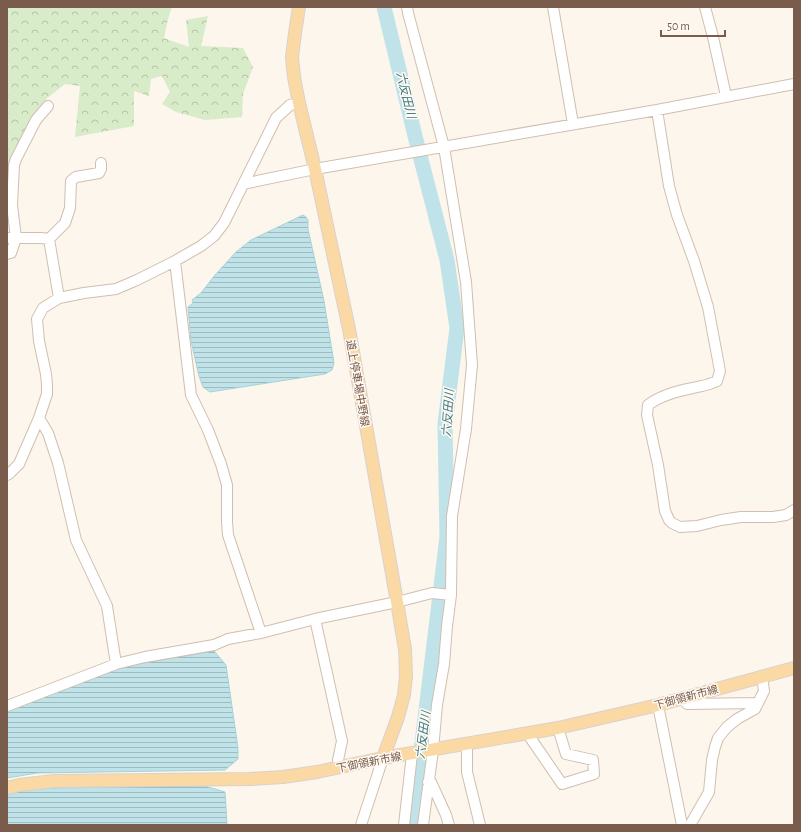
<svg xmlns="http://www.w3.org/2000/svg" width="801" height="832" font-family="'Alegreya Sans','Noto Sans JP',sans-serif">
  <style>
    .forest { fill: url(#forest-crowns) }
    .water { fill: url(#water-rules); stroke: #a5d3da }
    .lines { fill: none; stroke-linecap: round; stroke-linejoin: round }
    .river { stroke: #bfe3e8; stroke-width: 15 }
    .minor-casing { stroke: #d1beb0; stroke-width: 12 }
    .major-casing { stroke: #dad1cd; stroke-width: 14 }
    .minor { stroke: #fff; stroke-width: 10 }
    .major { stroke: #fbd9a5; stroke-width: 12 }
    .labels { text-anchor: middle; stroke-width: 3; stroke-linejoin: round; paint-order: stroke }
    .street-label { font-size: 11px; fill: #7a5c4d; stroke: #fffaf3 }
    .water-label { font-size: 12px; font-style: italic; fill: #437c86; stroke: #fffaf3 }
  </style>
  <defs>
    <pattern id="forest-crowns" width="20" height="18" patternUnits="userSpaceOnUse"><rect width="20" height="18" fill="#d8ecc9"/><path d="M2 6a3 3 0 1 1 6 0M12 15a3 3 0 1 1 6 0" fill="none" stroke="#b4c2a5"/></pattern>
    <pattern id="water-rules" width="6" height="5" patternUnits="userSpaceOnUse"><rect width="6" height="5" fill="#bfe3e8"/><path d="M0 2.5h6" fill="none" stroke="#a0bbbe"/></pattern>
  </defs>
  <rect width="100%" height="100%" fill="#fdf6ec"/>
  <path class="forest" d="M 7,7 L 172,7 L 168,19 L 164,38 L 189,47 L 186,20 L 208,16 L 201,46 L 243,48 L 253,67 L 243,94 L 242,117 L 205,120 L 176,112 L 162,104 L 170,92 L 162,76 L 151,79 L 149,96 L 134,91 L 134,126 L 75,137 L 80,86 L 65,84 L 46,99 L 48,106 L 13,155 L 7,190 Z"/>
  <path class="water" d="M 303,215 L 306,217 L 308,220 L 308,229 L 324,301 L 334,363 L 332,370 L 325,374 L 210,392 L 203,387 L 199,376 L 191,341 L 188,307 L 193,303 L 192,300 L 201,293 L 215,275 L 236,252 L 251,240 Z
    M 214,651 L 226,665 L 238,748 L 238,759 L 225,770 L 37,773 L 7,778 L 7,710 L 120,667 Z
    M 205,786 L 225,792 L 227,825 L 7,825 L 7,795 L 24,790 L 55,788 Z"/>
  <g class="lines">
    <path class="river" d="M 384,7 L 415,136 L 447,260 L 457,328 L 445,424 L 447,537 L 412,825"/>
    <g class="minor-casing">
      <path id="minor" d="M 407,7 L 408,13 L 444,147 L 466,282 L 472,365 L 466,429 L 452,516 L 451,595 L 447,626 L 444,664 L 437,705 L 433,750 L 423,825
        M 553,7 L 573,124
        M 705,7 L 713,37 L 726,96
        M 657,110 L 669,186 L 677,215 L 694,261 L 708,307 L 720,371 L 717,381 C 709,385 701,386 693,388 C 677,391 661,395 648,405 L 647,415 L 658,465 L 665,511 L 669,520 L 672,523 L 680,527 L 697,526 L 721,520 L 741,517 L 773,517 L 786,515 L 794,510
        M 243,184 L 315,169 L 657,110 L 794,84
        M 7,238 L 41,238 L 49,239 L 59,298
        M 49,239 L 65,223 L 70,208 L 71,181 L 76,177 L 99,173 L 101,169 L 101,163
        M 7,254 L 11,253 L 16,238 L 12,205 L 14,165 L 16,159 L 36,120 L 48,106
        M 175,261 L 191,395 L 208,430 L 221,464 L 227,485 L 227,522 L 228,535 L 261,633
        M 39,418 L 48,433 L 58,463 L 76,540 L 107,606 L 116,664
        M 7,475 L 9,474 L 19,464 L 39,418 L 47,394 L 47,385 L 46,374 L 39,341 L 37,319 L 43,308 L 59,298 L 84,293 L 116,289 L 137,280 L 175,261 L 201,246 L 214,236 L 224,223 L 276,118 L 290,105 L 299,103
        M 315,619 L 342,741 L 338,760 L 339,768
        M 682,698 L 687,704 L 758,703
        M 658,705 L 682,825
        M 7,706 L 116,664 L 145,657 L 214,645 L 228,639 L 261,633 L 315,619 L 397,602 L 432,593 L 451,595
        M 527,733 L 562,784 L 594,774 L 593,760 L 566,754 L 558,728
        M 467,744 L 467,772 L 480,825
        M 428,782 L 431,782 L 446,815 L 449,825
        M 361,825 L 383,758
        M 404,825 L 412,754
        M 690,825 L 709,792 L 712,760 L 715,747 L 718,738 L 727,727 L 737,719 L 755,709 L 764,691 L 762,676"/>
    </g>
    <g class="major-casing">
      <path id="major" d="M 299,7 L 295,33 L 292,57 L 294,77 L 299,103 L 315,169 L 349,329 L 397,602 L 405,649 L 406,676 L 404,695 L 398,717 L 383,758
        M 7,788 L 19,785 L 54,781 L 250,779 L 283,777 L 317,772 L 383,758 L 558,728 L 658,705 L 794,668"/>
    </g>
    <use href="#minor" class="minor"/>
    <use href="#major" class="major"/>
  </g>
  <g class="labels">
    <g class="street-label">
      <text transform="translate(358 383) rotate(80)" y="4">道上停車場中野線</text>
      <text transform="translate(686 697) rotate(-15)" y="4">下御領新市線</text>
      <text transform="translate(369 762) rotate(-11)" y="4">下御領新市線</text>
    </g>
    <g class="water-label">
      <text transform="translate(406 95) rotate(76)" y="4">六反田川</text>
      <text transform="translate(448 413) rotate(-86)" y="4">六反田川</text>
      <text transform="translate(423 735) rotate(-83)" y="4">六反田川</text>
    </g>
  </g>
  <rect width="801" height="832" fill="none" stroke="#7a5c4d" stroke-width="16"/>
  <path d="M661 30v6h64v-6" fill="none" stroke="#7a5c4d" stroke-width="2"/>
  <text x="667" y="30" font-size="12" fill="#7a5c4d" stroke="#fffaf3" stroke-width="3" paint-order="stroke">50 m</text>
</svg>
